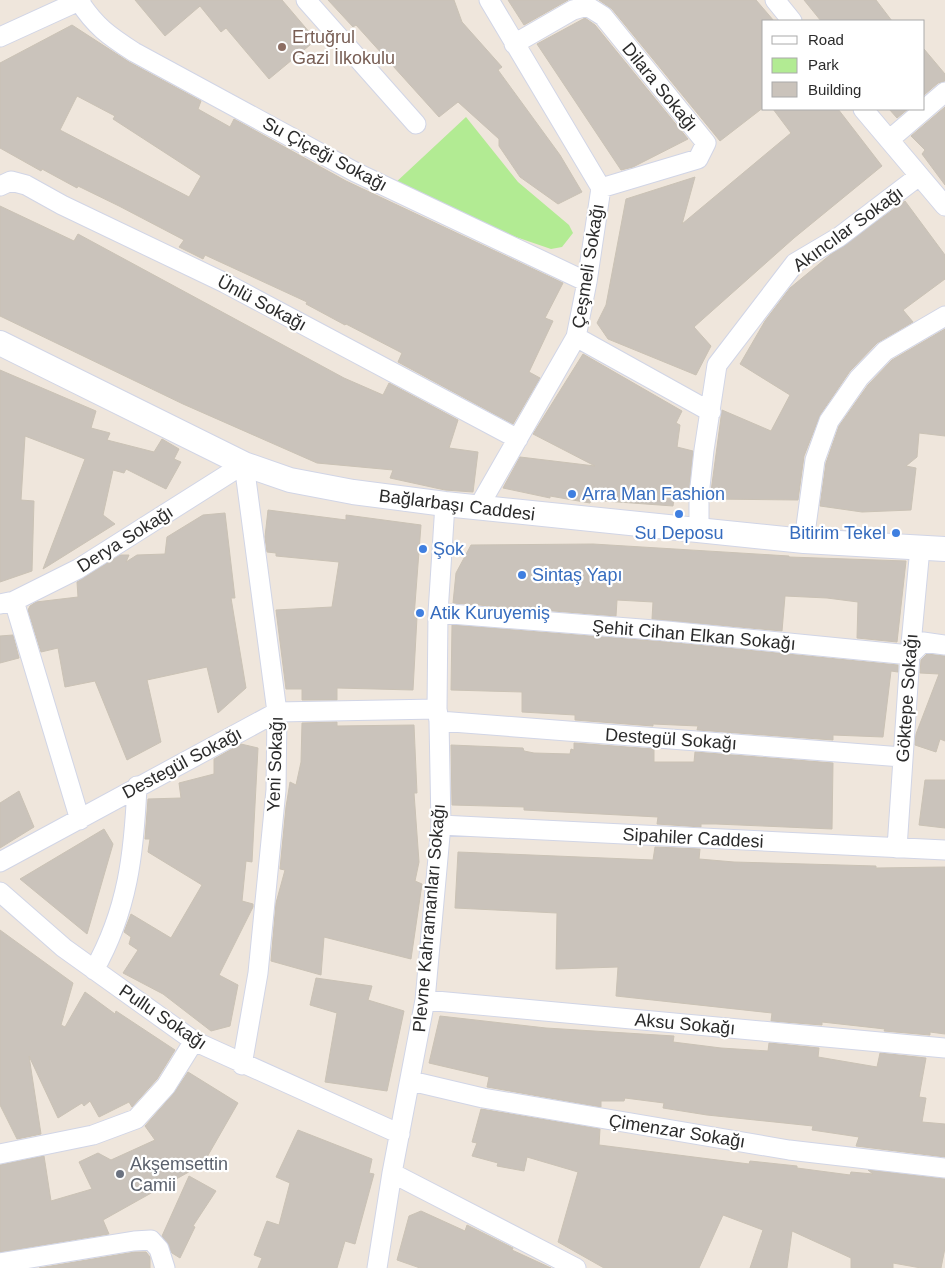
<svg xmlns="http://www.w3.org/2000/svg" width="945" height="1268" font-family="Arial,sans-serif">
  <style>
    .green { fill: #b2eb93 }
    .building { fill: #cac3bb; stroke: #cac2b5; fill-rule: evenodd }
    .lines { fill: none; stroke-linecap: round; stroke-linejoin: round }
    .minor-casing { stroke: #d1d5e6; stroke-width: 21 }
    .tertiary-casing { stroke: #d1d5e6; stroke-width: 26 }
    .minor { stroke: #fff; stroke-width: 19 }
    .tertiary { stroke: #fff; stroke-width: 24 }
    .education-dot { fill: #8d6e63; stroke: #fff; stroke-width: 2 }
    .shop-dot { fill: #3f7fe0; stroke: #fff; stroke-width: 2 }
    .worship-dot { fill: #6b7280; stroke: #fff; stroke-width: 2 }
    .labels { text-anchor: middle; stroke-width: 4.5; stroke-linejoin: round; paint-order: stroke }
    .education-label { font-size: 18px; fill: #785e54; stroke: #fff; text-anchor: start }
    .street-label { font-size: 18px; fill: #2b2b2b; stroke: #fff }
    .shop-label { font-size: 18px; fill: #366cbe; stroke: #fff; text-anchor: start }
    .worship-label { font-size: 18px; fill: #5b616d; stroke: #fff; text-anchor: start }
  </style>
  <rect width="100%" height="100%" fill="#efe6dc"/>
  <path class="green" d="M 466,117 L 518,182 L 569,225 L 573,233 L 562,247 L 551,249 L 516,237 L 393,185 Z"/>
  <path class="building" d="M 135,0 L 282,0 L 316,40 L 269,79 L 226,28 L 221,32 L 200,6 L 165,36 Z
    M 328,0 L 454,0 L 462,22 L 502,67 L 498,70 L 560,155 L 582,192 L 558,204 L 520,177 L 499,146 L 499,139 L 458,102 L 439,117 L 356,25 L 353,27 Z
    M 508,0 L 568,0 L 524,25 Z
    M 599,0 L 756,0 L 774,21 L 764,21 L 764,107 L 720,141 L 612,9 Z
    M 804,0 L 876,0 L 892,21 L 821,21 Z
    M 585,18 L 595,25 L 688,139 L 633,167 L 621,170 L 537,44 Z
    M 72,25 L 129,62 L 201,101 L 198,109 L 230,127 L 234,119 L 346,181 L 563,283 L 545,318 L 553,321 L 529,372 L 540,378 L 513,424 L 398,362 L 402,353 L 346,324 L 345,325 L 306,304 L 307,302 L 205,255 L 203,259 L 179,247 L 184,240 L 119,206 L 78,186 L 77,188 L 42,169 L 41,171 L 0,148 L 0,63 ZM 77,96 L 115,116 L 113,119 L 201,176 L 189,197 L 60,130 Z
    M 924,49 L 945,74 L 945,81 L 938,83 L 924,95 Z
    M 945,107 L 945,185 L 922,154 L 925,150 L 911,136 Z
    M 773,109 L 838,109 L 882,166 L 794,238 L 694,327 L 711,346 L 696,375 L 608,339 L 597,323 L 606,305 L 626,199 L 695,177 L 682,224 L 791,133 Z
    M 889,109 L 908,109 L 897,118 Z
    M 905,201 L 945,255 L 945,279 L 903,310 L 913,322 L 877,343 L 850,371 L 820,415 L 804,456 L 798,500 L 710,499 L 722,410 L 771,431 L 790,395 L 740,364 L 765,321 L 790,288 L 830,255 Z
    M 0,206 L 74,241 L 78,234 L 344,378 L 383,395 L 389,383 L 458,420 L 449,448 L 478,452 L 473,492 L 445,490 L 390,478 L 393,470 L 317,463 L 183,404 L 0,316 Z
    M 945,329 L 945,436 L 919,433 L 917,457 L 906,466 L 916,468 L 911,510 L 862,512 L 820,506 L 826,463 L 839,426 L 868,385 L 892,360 Z
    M 583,354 L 682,411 L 676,423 L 680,425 L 677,447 L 693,451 L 688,499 L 674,498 L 673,506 L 591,500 L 590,503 L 550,496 L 550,498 L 503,488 L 520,457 L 595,466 L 533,434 Z
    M 0,370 L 96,411 L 91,428 L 110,433 L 107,440 L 154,452 L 162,439 L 179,449 L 174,459 L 181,462 L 166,489 L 126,469 L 124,473 L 113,470 L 103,515 L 115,524 L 43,569 L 85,459 L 25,436 L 21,500 L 34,501 L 32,571 L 0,582 Z
    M 268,510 L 346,520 L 346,515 L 421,525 L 414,617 L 417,617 L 413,690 L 337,688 L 337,700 L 302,700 L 302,689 L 286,689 L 276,610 L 332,607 L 339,562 L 276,556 L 276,553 L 267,552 L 265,537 Z
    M 225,513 L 235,598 L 231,598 L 246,688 L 218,713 L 207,667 L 147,680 L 161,742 L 127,760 L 95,681 L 65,687 L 58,648 L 41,652 L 28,610 L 30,606 L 36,602 L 78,597 L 77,582 L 120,555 L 129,555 L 126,562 L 137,555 L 165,554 L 167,537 L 203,515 Z
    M 593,544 L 789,556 L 789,557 L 906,561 L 897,642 L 857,638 L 858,602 L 827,598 L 785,596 L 782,631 L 652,619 L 653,602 L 617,600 L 616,616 L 453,603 L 456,573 L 471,545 Z
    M 452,625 L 666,642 L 898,665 L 898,672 L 891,671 L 883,737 L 833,735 L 833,740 L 697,730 L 698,726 L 653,724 L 653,726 L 575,720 L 575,715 L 522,712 L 522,692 L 451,690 Z
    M 13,635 L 19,658 L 0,663 L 0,636 Z
    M 927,654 L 945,656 L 945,741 L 940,739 L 936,752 L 915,745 L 916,734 L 939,674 L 920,673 L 921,660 Z
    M 337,722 L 337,726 L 414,725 L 417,793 L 414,793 L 419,862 L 415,881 L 422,884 L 411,959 L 324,937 L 321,975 L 271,961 L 276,903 L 285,870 L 280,869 L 286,807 L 290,782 L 296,785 L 301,762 L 302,723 Z
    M 574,743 L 654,749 L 654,762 L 694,762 L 695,752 L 833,763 L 832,829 L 716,824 L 701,824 L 701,827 L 657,824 L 658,817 L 524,810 L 524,807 L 452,805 L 451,745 L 523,748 L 524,751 L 534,753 L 570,754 L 571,749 L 574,750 Z
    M 241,744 L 258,748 L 252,862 L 246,861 L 242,901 L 253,904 L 253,907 L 219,975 L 238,985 L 230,1026 L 211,1031 L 163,994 L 123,973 L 138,950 L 129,944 L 131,937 L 124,932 L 131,914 L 171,938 L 202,885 L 148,852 L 150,839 L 145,839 L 148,799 L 181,798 L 179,783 L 214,774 L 214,759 Z
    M 925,780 L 945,780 L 945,828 L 919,825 Z
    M 19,791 L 34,827 L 0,848 L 0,803 Z
    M 104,829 L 113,844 L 87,934 L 20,879 Z
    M 655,847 L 700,849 L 699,859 L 734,862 L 876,866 L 876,868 L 945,867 L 945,1034 L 930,1032 L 930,1035 L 884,1031 L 885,1029 L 822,1022 L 822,1025 L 771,1021 L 772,1013 L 616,996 L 618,967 L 556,969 L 557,913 L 455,908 L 458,852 L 653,860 Z
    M 0,930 L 73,983 L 61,1025 L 65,1027 L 85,992 L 115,1014 L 116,1011 L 175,1050 L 157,1079 L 132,1107 L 129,1102 L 99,1117 L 90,1101 L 84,1106 L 82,1103 L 58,1118 L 29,1056 L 41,1134 L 17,1139 L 0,1105 Z
    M 316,978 L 372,986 L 368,1000 L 404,1011 L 387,1091 L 325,1082 L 337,1013 L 310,1005 Z
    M 440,1016 L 546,1028 L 674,1036 L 673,1042 L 721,1048 L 768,1051 L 769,1043 L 819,1048 L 818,1057 L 877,1067 L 880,1053 L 926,1058 L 919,1097 L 926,1098 L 922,1122 L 945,1124 L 945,1157 L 856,1146 L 859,1137 L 812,1130 L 813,1126 L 707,1115 L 663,1108 L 664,1103 L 625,1098 L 624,1101 L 601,1101 L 601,1107 L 487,1087 L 489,1077 L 429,1063 Z
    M 188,1072 L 238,1103 L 203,1164 L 103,1220 L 109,1234 L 0,1252 L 0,1165 L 44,1156 L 51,1201 L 92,1189 L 79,1162 L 98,1153 L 111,1160 L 155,1140 L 145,1126 L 174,1093 Z
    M 481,1109 L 600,1129 L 599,1145 L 749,1164 L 750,1161 L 797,1166 L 797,1168 L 850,1175 L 851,1172 L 873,1174 L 868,1170 L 945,1179 L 945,1248 L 941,1268 L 921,1268 L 893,1263 L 893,1268 L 851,1268 L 851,1258 L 792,1231 L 787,1268 L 750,1268 L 763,1230 L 723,1215 L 699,1268 L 604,1268 L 558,1242 L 578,1172 L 527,1157 L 524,1171 L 497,1166 L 498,1163 L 472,1156 L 477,1143 L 472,1142 Z
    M 298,1130 L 372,1159 L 369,1173 L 374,1174 L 355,1244 L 345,1241 L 337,1268 L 258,1268 L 262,1258 L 254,1255 L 267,1221 L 279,1225 L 290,1183 L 276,1177 Z
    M 189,1176 L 216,1191 L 193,1226 L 195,1227 L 180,1258 L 172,1253 L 162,1236 Z
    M 421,1211 L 465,1231 L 467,1225 L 513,1248 L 512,1250 L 551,1268 L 420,1268 L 397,1260 L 409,1216 Z
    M 135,1252 L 146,1252 L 150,1257 L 150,1268 L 39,1268 Z"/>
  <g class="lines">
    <g class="minor-casing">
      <path id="minor" d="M 306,0 L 416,124
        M 775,0 L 792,21
        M 79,1 C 95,26 109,36 134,52 L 355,172 L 587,282
        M 0,37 L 81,0
        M 514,44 L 573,10 L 587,6 L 603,16 L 706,143 L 698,159 L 601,188
        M 863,109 L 945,206
        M 889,140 L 945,92
        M 0,186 L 11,181 L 26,185 L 62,205 L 225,283 L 518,439
        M 576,337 L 711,412
        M 478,508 L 576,337 L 587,282 L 601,188 L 489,0
        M 699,531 L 699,496 L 704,450 L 717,365 L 795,263 L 839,237 L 919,176
        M 804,541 L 815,460 L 829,421 L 859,378 L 885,351 L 945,316
        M 14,601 L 80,820
        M 0,604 L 14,601 L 78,569 L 244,464 L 277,712 L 276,790 L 258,973 L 242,1065
        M 438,613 L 667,631 L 910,655 L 923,642 L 945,645
        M 439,721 L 902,757
        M 441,825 L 945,850
        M 897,848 L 910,655 L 920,548
        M 0,862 L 277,712 L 437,709
        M 0,892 L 64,948 L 194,1041 L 400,1134
        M 94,970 C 128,910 134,853 137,786
        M 425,1000 L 945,1048
        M 411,1081 L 483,1098 L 789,1150 L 945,1168
        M 0,1154 L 93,1135 L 136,1119 L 166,1086 L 194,1041
        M 392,1173 L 576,1268
        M 0,1263 L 134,1241 L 151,1240 L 159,1249 L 165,1268
        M 377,1268 L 392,1173 L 425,1000 L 441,825 L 439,721 L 437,709 L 438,613 L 445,504"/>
    </g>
    <g class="tertiary-casing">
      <path id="tertiary" d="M 0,343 L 244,464 L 290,480 L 353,492 L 445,504 L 804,541 L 945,549"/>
    </g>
    <use href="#minor" class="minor"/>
    <use href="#tertiary" class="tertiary"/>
  </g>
  <circle class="education-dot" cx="282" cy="47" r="5"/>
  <g class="shop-dot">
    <circle cx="572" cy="494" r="5"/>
    <circle cx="679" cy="514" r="5"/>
    <circle cx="896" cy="533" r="5"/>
    <circle cx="423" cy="549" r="5"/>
    <circle cx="522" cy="575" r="5"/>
    <circle cx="420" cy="613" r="5"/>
  </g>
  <circle class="worship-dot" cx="120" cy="1174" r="5"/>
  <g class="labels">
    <g class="education-label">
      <text x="292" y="43">Ertuğrul<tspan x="292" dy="21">Gazi İlkokulu</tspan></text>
    </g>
    <g class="street-label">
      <text transform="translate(660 87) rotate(51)" y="6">Dilara Sokağı</text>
      <text transform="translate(325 154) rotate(28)" y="6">Su Çiçeği Sokağı</text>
      <text transform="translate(848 229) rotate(-36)" y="6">Akıncılar Sokağı</text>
      <text transform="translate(588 266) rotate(-81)" y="6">Çeşmeli Sokağı</text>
      <text transform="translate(262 303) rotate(28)" y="6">Ünlü Sokağı</text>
      <text transform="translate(457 505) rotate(7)" y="6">Bağlarbaşı Caddesi</text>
      <text transform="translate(125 539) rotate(-32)" y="6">Derya Sokağı</text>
      <text transform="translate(694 635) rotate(5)" y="6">Şehit Cihan Elkan Sokağı</text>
      <text transform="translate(907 698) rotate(-86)" y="6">Göktepe Sokağı</text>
      <text transform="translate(671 739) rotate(4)" y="6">Destegül Sokağı</text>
      <text transform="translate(182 763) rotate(-28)" y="6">Destegül Sokağı</text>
      <text transform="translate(275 764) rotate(-88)" y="6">Yeni Sokağı</text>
      <text transform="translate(693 838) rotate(3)" y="6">Sipahiler Caddesi</text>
      <text transform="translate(429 918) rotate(-85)" y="6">Plevne Kahramanları Sokağı</text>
      <text transform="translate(163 1017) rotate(34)" y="6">Pullu Sokağı</text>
      <text transform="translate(685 1024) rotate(5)" y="6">Aksu Sokağı</text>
      <text transform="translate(677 1131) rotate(9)" y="6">Çimenzar Sokağı</text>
    </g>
    <g class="shop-label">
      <text x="582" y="500">Arra Man Fashion</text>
      <text x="679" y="539" text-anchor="middle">Su Deposu</text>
      <text x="886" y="539" text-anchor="end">Bitirim Tekel</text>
      <text x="433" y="555">Şok</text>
      <text x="532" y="581">Sintaş Yapı</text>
      <text x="430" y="619">Atik Kuruyemiş</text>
    </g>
    <g class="worship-label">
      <text x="130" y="1170">Akşemsettin<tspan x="130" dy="21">Camii</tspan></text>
    </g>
  </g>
  <rect x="762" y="20" width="162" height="90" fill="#ffffff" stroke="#aaaaaa"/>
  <rect x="772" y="36" width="25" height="8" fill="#ffffff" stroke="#aaaaaa"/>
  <text x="808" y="45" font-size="15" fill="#2b2b2b">Road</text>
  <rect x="772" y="58" width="25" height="15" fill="#b2eb93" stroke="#aaaaaa"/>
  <text x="808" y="70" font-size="15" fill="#2b2b2b">Park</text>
  <rect x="772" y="82" width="25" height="15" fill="#cac3bb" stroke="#aaaaaa"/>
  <text x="808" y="95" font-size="15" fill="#2b2b2b">Building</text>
</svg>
